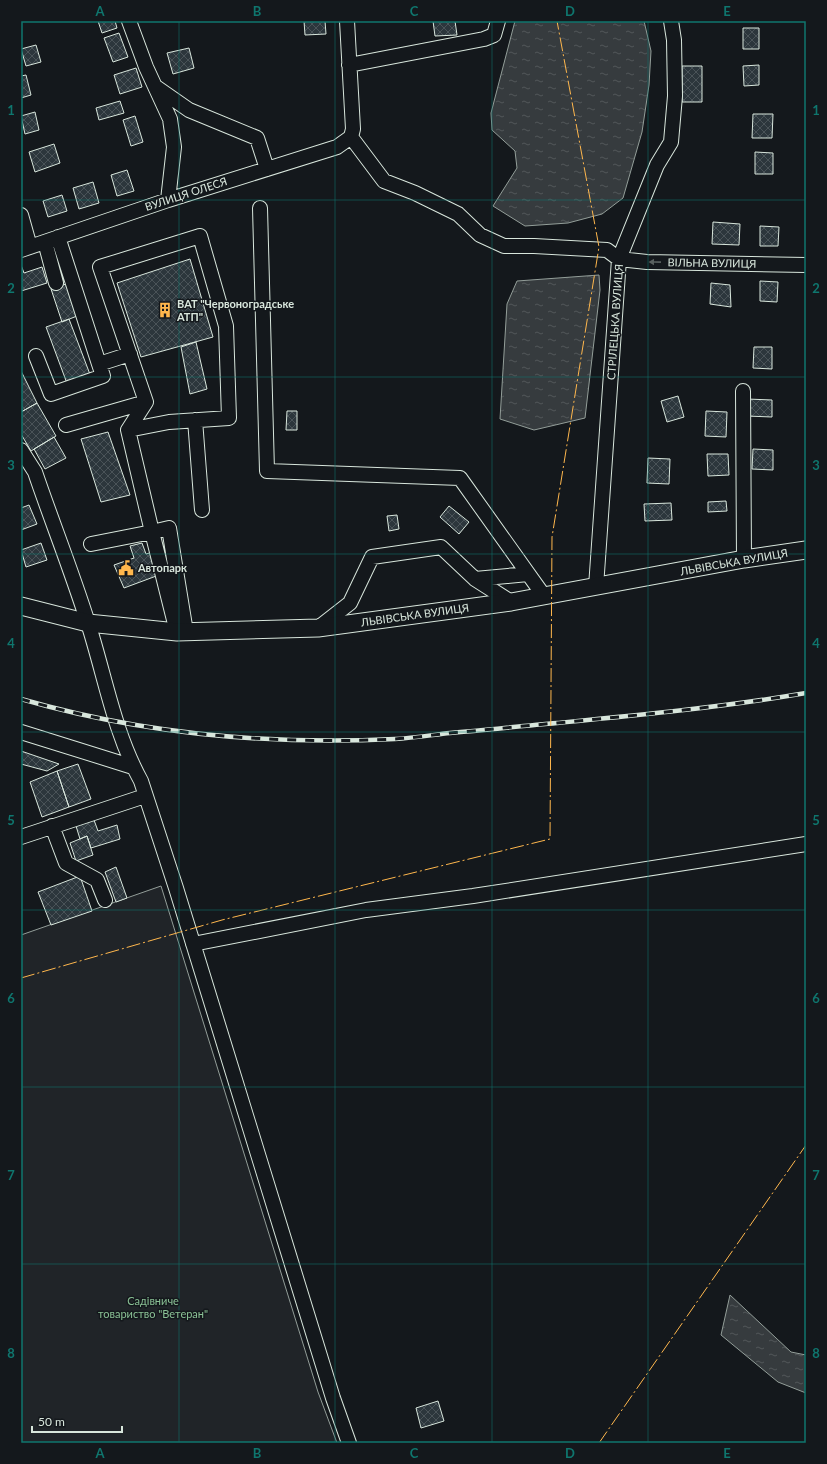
<svg xmlns="http://www.w3.org/2000/svg" width="827" height="1464" font-family="Lato,sans-serif">
  <style>
    .green { fill: #202428; stroke: #939e99 }
    .water { fill: url(#water-ripples); stroke: #939e99 }
    .building { fill: url(#building-cross-hatch); stroke: #d8e6dc }
    .lines { fill: none; stroke-linecap: round; stroke-linejoin: round }
    .minor-casing { stroke: #d8e6dc; stroke-width: 16 }
    .major-casing { stroke: #d8e6dc; stroke-width: 19 }
    .minor { stroke: #14181c; stroke-width: 14 }
    .major { stroke: #14181c; stroke-width: 17 }
    .rail-casing { stroke: #d8e6dc; stroke-width: 4.5 }
    .rail { stroke: #14181c; stroke-width: 3; stroke-dasharray: 9; stroke-linecap: butt }
    .power { stroke: #ffb74d; stroke-width: 1; stroke-dasharray: 14 3 2 3; stroke-linecap: butt }
    .oneway { fill: #59605f }
    .grid { fill: none; stroke: #0f766e; stroke-width: 1; stroke-opacity: 0.55 }
    .labels { text-anchor: middle; stroke-width: 3; stroke-linejoin: round; paint-order: stroke }
    .street-label { font-size: 11px; fill: #d8e6dc; stroke: #14181c }
    .poi-label { font-size: 11px; font-weight: bold; fill: #d8e6dc; stroke: #14181c; text-anchor: start }
    .park-label { font-size: 11px; fill: #8ac095; stroke: #14181c }
    .neatline { fill: none; stroke: #0f766e; stroke-width: 1.5 }
    .grid-label { font-size: 13px; text-anchor: middle; font-weight: bold; fill: #0f766e }
  </style>
  <defs>
    <pattern id="water-ripples" width="26" height="14" patternUnits="userSpaceOnUse"><rect width="26" height="14" fill="#363b3e"/><path d="M2 4q2-2 4 0t4 0M15 11q2-2 4 0t4 0" fill="none" stroke="#525759"/></pattern>
    <pattern id="building-cross-hatch" width="8" height="8" patternUnits="userSpaceOnUse"><rect width="8" height="8" fill="#2c363c"/><path d="M0 0l8 8M0 8l8-8" fill="none" stroke="#4a5358"/></pattern>
  </defs>
  <rect width="100%" height="100%" fill="#14181c"/>
  <path class="green" d="M 161,886 L 318,1392 L 337,1443 L 21,1443 L 21,935 Z"/>
  <path class="water" d="M 515,21 L 644,21 L 651,51 L 649,85 L 642,132 L 623,198 L 602,214 L 568,223 L 525,226 L 493,206 L 517,168 L 515,151 L 492,130 L 491,113 Z
    M 599,275 L 600,290 L 585,418 L 534,430 L 500,419 L 507,304 L 517,281 Z
    M 730,1295 L 791,1352 L 806,1355 L 806,1393 L 778,1382 L 721,1335 Z"/>
  <path class="building" d="M 98,21 L 115,21 L 117,28 L 102,33 Z
    M 304,21 L 325,21 L 326,34 L 305,35 Z
    M 433,21 L 455,21 L 457,35 L 435,36 Z
    M 743,28 L 759,28 L 759,49 L 743,49 Z
    M 119,33 L 128,57 L 113,62 L 104,38 Z
    M 36,45 L 41,62 L 26,66 L 21,49 Z
    M 189,48 L 194,68 L 173,74 L 167,53 Z
    M 759,65 L 759,85 L 744,86 L 743,66 Z
    M 682,66 L 702,66 L 702,102 L 682,102 Z
    M 136,68 L 142,87 L 120,94 L 114,75 Z
    M 26,75 L 31,95 L 21,98 L 21,76 Z
    M 120,101 L 124,113 L 99,120 L 96,108 Z
    M 35,112 L 39,130 L 25,134 L 21,116 Z
    M 753,114 L 773,114 L 772,138 L 752,138 Z
    M 135,116 L 143,142 L 131,146 L 123,120 Z
    M 54,144 L 60,163 L 35,172 L 29,152 Z
    M 755,152 L 773,153 L 773,174 L 755,174 Z
    M 127,170 L 134,191 L 117,196 L 111,175 Z
    M 93,182 L 99,203 L 79,209 L 73,188 Z
    M 62,195 L 67,211 L 48,217 L 43,201 Z
    M 713,222 L 740,224 L 739,245 L 712,244 Z
    M 760,226 L 779,227 L 778,246 L 760,246 Z
    M 190,259 L 213,337 L 141,357 L 117,283 Z
    M 21,265 L 24,273 L 42,267 L 47,283 L 21,291 Z
    M 760,281 L 778,282 L 777,302 L 760,301 Z
    M 711,283 L 730,285 L 731,307 L 710,304 Z
    M 66,284 L 77,316 L 62,322 L 51,289 Z
    M 69,319 L 91,377 L 68,386 L 46,327 Z
    M 196,342 L 207,389 L 190,394 L 181,347 Z
    M 754,347 L 772,347 L 772,369 L 753,368 Z
    M 21,371 L 37,403 L 21,412 Z
    M 678,396 L 684,417 L 667,422 L 661,401 Z
    M 747,399 L 772,400 L 772,417 L 746,416 Z
    M 37,403 L 56,436 L 31,451 L 21,434 L 21,412 Z
    M 287,411 L 297,411 L 297,430 L 286,430 Z
    M 706,411 L 727,412 L 726,437 L 705,436 Z
    M 108,432 L 130,495 L 101,502 L 81,439 Z
    M 54,437 L 66,458 L 45,469 L 34,449 Z
    M 753,449 L 773,450 L 773,470 L 752,469 Z
    M 707,454 L 728,454 L 729,475 L 708,476 Z
    M 648,458 L 670,459 L 669,484 L 647,483 Z
    M 726,501 L 727,511 L 708,512 L 708,502 Z
    M 671,503 L 672,520 L 645,521 L 644,504 Z
    M 29,505 L 37,524 L 21,530 L 21,508 Z
    M 449,506 L 469,522 L 459,534 L 440,517 Z
    M 397,515 L 399,529 L 389,531 L 387,516 Z
    M 41,543 L 47,560 L 26,567 L 21,550 Z
    M 142,543 L 146,554 L 160,550 L 167,572 L 124,588 L 114,565 L 134,558 L 130,546 Z
    M 21,751 L 59,764 L 47,771 L 21,764 Z
    M 78,764 L 91,799 L 69,807 L 57,771 Z
    M 57,771 L 69,807 L 42,817 L 30,782 Z
    M 94,820 L 98,831 L 117,825 L 120,839 L 91,848 L 87,836 L 80,839 L 76,826 Z
    M 87,836 L 93,855 L 76,861 L 70,843 Z
    M 116,867 L 127,898 L 116,902 L 105,872 Z
    M 80,876 L 92,911 L 51,925 L 38,892 Z
    M 438,1401 L 444,1421 L 421,1428 L 416,1408 Z"/>
  <g class="lines">
    <g class="minor-casing">
      <path id="minor" d="M 129,21 L 146,67 L 170,119 L 174,147 L 168,200
        M 347,21 L 353,129 L 351,137
        M 349,65 L 484,39 L 494,35 L 498,21
        M 156,87 L 189,110 L 257,138 L 267,169
        M 351,137 L 384,181 L 415,193 L 458,214 L 480,235 L 504,246 L 534,246 L 607,250 L 619,259 L 647,262 L 806,265
        M 260,208 L 267,471 L 460,478 L 544,596
        M 21,215 L 30,247
        M 58,237 L 99,364
        M 45,242 L 56,283
        M 21,250 L 168,200 L 337,147 L 351,137
        M 36,356 L 51,394 L 103,376 L 99,364 L 130,354
        M 743,391 L 744,559
        M 195,420 L 202,510
        M 66,425 L 146,402
        M 128,430 L 169,422 L 229,418 L 226,326 L 200,236 L 100,267 L 146,402 L 128,430 L 152,532 L 169,528 L 186,632
        M 21,450 L 35,472 C 52,522 72,572 88,623 C 105,676 114,732 141,781 L 176,888 L 333,1398 L 349,1443
        M 91,544 L 152,532 L 177,632
        M 475,579 L 528,574
        M 596,587 L 619,259 L 657,165 L 671,142 L 675,96 L 674,40 L 671,21
        M 318,628 L 350,603 L 372,557 L 441,547 L 475,579 L 511,602
        M 21,732 L 133,767
        M 52,826 L 66,863 L 97,880 L 105,900
        M 21,837 L 145,796
        M 193,944 L 366,910 L 473,896 L 806,844"/>
    </g>
    <g class="major-casing">
      <path id="major" d="M 21,606 L 88,623 L 177,632 L 318,628 L 511,602 L 744,559 L 806,550"/>
    </g>
    <use href="#minor" class="minor"/>
    <use href="#major" class="major"/>
    <g class="rail-casing">
      <path id="rail" d="M 21,699 C 142,734 269,745 395,739 C 413,738 432,735 450,733 C 486,730 522,726 557,723 C 640,715 724,707 806,693"/>
    </g>
    <use href="#rail" class="rail"/>
    <path class="power" d="M 21,978 L 222,920 L 550,839 L 552,537 L 599,247 L 557,21
      M 599,1443 L 806,1145"/>
  </g>
  <defs><path id="oneway-solid" d="M-6-.8H1V-3.2L6.5 0L1 3.2V.8H-6Z"/></defs>
  <use class="oneway" href="#oneway-solid" transform="translate(655 262) rotate(-179)"/>
  <path class="grid" d="M 179,21 L 179,1443M 335,21 L 335,1443M 492,21 L 492,1443M 648,21 L 648,1443M 21,200 L 806,200M 21,377 L 806,377M 21,554 L 806,554M 21,732 L 806,732M 21,910 L 806,910M 21,1087 L 806,1087M 21,1264 L 806,1264"/>
  <defs>
    <g id="building-bare" transform="scale(1.2)"><path d="M-4-6H4V6H1V3H-1V6H-4ZM-2.5-4.3h1.7v1.8h-1.7ZM.8-4.3h1.7v1.8H.8ZM-2.5-1h1.7V.8h-1.7ZM.8-1h1.7V.8H.8Z" fill="#ffb74d" stroke="#14181c" stroke-width="2.5" paint-order="stroke"/></g>
    <g id="civic-bare" transform="scale(1.2)"><path d="M-.6-6.5H3V-4.5H.6V-3L4-1V1h2V6H-6V1h2V-1L-.6-3ZM-1.2 2.5V6h2.4V2.5Z" fill="#ffb74d" stroke="#14181c" stroke-width="2.5" paint-order="stroke"/></g>
  </defs>
  <g fill-rule="evenodd">
    <use href="#building-bare" x="165" y="310"/>
    <use href="#civic-bare" x="126" y="568"/>
  </g>
  <g class="labels">
    <g class="street-label">
      <text transform="translate(186 194) rotate(-18)" y="4">ВУЛИЦЯ ОЛЕСЯ</text>
      <text transform="translate(712 263) rotate(1)" y="4">ВІЛЬНА ВУЛИЦЯ</text>
      <text transform="translate(615 322) rotate(-86)" y="4">СТРІЛЕЦЬКА ВУЛИЦЯ</text>
      <text transform="translate(734 562) rotate(-10)" y="4">ЛЬВІВСЬКА ВУЛИЦЯ</text>
      <text transform="translate(415 615) rotate(-8)" y="4">ЛЬВІВСЬКА ВУЛИЦЯ</text>
    </g>
    <g class="poi-label">
      <text x="177" y="308">ВАТ "Червоноградське<tspan x="177" dy="13">АТП"</tspan></text>
      <text x="138" y="572">Автопарк</text>
    </g>
    <g class="park-label">
      <text x="153" y="1305">Садівниче<tspan x="153" dy="13">товариство "Ветеран"</tspan></text>
    </g>
  </g>
  <rect width="827" height="1464" fill="none" stroke="#14181c" stroke-width="44"/>
  <path d="M32 1426v6h90v-6" fill="none" stroke="#d8e6dc" stroke-width="2"/>
  <text x="38" y="1426" font-size="12" fill="#d8e6dc" stroke="#14181c" stroke-width="3" paint-order="stroke">50 m</text>
  <rect x="22" y="22" width="783" height="1420" class="neatline"/>
  <g class="grid-label">
    <text x="100" y="16">A</text>
    <text x="257" y="16">B</text>
    <text x="414" y="16">C</text>
    <text x="570" y="16">D</text>
    <text x="727" y="16">E</text>
    <text x="11" y="115">1</text>
    <text x="816" y="115">1</text>
    <text x="11" y="293">2</text>
    <text x="816" y="293">2</text>
    <text x="11" y="470">3</text>
    <text x="816" y="470">3</text>
    <text x="11" y="648">4</text>
    <text x="816" y="648">4</text>
    <text x="11" y="825">5</text>
    <text x="816" y="825">5</text>
    <text x="11" y="1003">6</text>
    <text x="816" y="1003">6</text>
    <text x="11" y="1180">7</text>
    <text x="816" y="1180">7</text>
    <text x="11" y="1358">8</text>
    <text x="816" y="1358">8</text>
    <text x="100" y="1458">A</text>
    <text x="257" y="1458">B</text>
    <text x="414" y="1458">C</text>
    <text x="570" y="1458">D</text>
    <text x="727" y="1458">E</text>
  </g>
</svg>
